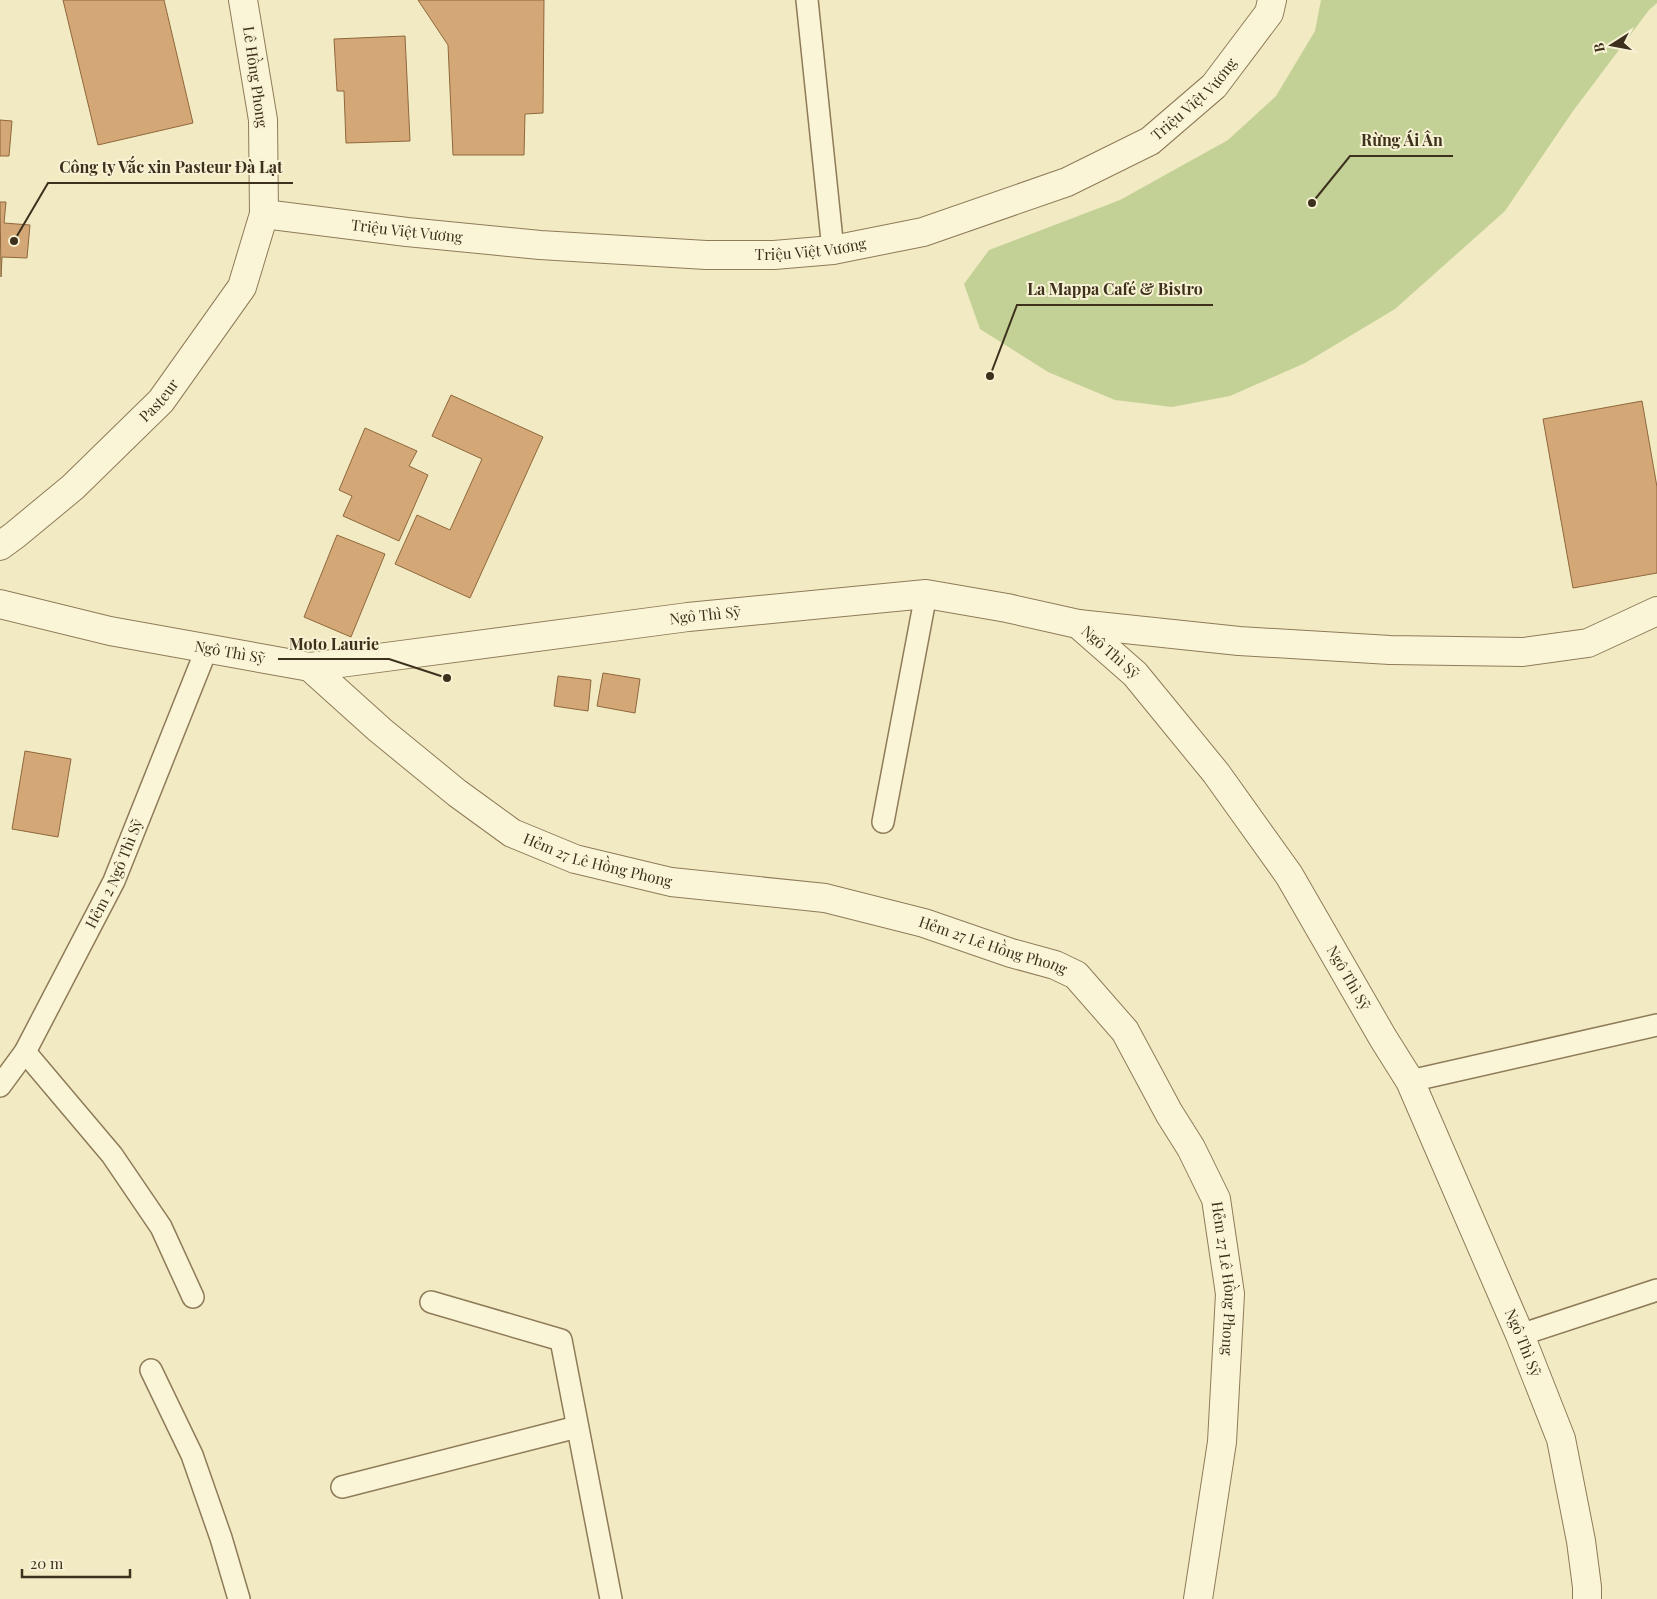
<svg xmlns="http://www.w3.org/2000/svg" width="1657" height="1599" font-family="'Playfair Display',serif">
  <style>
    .green { fill: #c3d196 }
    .building { fill: #d3a876; stroke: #8f673c }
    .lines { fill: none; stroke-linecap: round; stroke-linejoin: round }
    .service-casing { stroke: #8e7b58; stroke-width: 24 }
    .minor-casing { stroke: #8e7b58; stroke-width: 30 }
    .tertiary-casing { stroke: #8e7b58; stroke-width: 30 }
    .service { stroke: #fbf5d8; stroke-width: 21 }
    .minor { stroke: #fbf5d8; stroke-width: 28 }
    .tertiary { stroke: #fbf5d8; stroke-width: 28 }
    .labels { text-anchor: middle; stroke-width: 4; stroke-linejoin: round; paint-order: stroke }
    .street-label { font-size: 15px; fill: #3d301d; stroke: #f8f2d4 }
    .leader { fill: none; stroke: #3d301d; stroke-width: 2 }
    .callout-dot { fill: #3d301d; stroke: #f8f2d4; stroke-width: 2 }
    .callout-label { font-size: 16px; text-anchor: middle; font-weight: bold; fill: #3d301d; stroke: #f8f2d4; stroke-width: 4; stroke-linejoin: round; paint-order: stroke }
  </style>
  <rect width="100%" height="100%" fill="#f2eac3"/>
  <path class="green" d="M 1321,0 L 1657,0 L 1657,3 L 1649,10 L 1573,111 L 1505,211 L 1395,309 L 1305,363 L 1230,396 L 1172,407 L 1115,400 L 1048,372 L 980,329 L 964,284 L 989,250 L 1120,200 L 1228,140 L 1276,96 L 1315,31 Z"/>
  <path class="building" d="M 63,0 L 164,0 L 193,123 L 98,145 Z
    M 418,0 L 544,0 L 543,113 L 525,114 L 524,155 L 453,155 L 448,45 Z
    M 405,36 L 410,141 L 346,143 L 344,91 L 337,91 L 334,39 Z
    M 0,120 L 12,121 L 9,156 L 0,156 Z
    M 0,202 L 6,202 L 4,223 L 30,225 L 27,258 L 2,257 L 1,277 Z
    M 451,395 L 543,437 L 470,598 L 395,564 L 417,515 L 450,530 L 482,459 L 432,436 Z
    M 1642,401 L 1657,487 L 1657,573 L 1573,588 L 1543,419 Z
    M 365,428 L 417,451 L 409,466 L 428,475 L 399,541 L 343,516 L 352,496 L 339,490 Z
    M 337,535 L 385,554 L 351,637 L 304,617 Z
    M 603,673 L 640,679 L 635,713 L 597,706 Z
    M 558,676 L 591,680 L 588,711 L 554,706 Z
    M 25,751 L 71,759 L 58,837 L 12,829 Z"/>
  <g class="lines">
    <g class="service-casing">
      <g id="service">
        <path d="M 807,0 L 833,250"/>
        <path d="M 883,822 L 926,594"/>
        <path d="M 25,1052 L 112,1155 L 161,1227 L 193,1297"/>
        <path d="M 1410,1081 L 1657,1025"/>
        <path id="s1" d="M 0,1086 L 25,1052 L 114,881 L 207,648"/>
        <path d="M 431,1302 L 561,1340 L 611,1599"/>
        <path d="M 1520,1335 L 1657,1290"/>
        <path d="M 151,1370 L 192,1455 L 221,1538 L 239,1599"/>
        <path d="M 342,1487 L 577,1427"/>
      </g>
    </g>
    <g class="minor-casing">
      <g id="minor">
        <path id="s2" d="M 0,604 L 110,631 L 310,667 L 688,617 L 926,594 L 1007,608 L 1078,624 L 1135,674 L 1216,773 L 1289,875 L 1383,1038 L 1410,1081 L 1520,1335 L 1561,1439 L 1581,1541 L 1587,1587 L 1587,1599"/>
        <path d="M 1078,624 L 1239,641 L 1390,650 L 1523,652 L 1588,643 L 1657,611"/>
        <path id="s3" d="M 310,667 L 380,730 L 457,793 L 512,833 L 575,859 L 671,882 L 825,898 L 924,923 L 1011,953 L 1055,965 L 1076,975 L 1125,1031 L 1169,1113 L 1191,1148 L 1216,1199 L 1230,1294 L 1222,1442 L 1198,1599"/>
      </g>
    </g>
    <g class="tertiary-casing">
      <g id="tertiary">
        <path id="s4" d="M 264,214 L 407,232 L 540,245 L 706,255 L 774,255 L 833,250 L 923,232 L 1067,182 L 1150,141 L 1214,86 L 1269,13 L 1272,0"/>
        <path id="s5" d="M 0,546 L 15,535 L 73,487 L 161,401 L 242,287 L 264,214 L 263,120 L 243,0"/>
      </g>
    </g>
    <use href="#service" class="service"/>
    <use href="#minor" class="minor"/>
    <use href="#tertiary" class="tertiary"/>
  </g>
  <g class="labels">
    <g class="street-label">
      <text transform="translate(255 77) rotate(82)" y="5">Lê Hồng Phong</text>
      <text dy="5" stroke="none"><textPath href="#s4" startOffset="969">Triệu Việt Vương</textPath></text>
      <text dy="5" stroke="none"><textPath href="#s4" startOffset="144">Triệu Việt Vương</textPath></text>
      <text dy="5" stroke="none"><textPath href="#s4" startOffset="549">Triệu Việt Vương</textPath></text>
      <text dy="5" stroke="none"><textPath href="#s5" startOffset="216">Pasteur</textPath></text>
      <text dy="5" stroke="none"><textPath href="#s2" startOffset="715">Ngô Thì Sỹ</textPath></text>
      <text dy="5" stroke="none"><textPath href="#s2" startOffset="235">Ngô Thì Sỹ</textPath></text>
      <text dy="5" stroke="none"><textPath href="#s2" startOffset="1135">Ngô Thì Sỹ</textPath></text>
      <text dy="5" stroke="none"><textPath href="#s3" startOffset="352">Hẻm 27 Lê Hồng Phong</textPath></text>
      <text dy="5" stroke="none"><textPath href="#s1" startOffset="242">Hẻm 2 Ngô Thì Sỹ</textPath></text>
      <text dy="5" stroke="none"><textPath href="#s3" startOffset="758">Hẻm 27 Lê Hồng Phong</textPath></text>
      <text dy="5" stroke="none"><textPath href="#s2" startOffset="1540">Ngô Thì Sỹ</textPath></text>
      <text dy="5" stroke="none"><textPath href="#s3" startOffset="1192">Hẻm 27 Lê Hồng Phong</textPath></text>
      <text dy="5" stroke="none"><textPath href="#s2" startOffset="1945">Ngô Thì Sỹ</textPath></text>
    </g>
  </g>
  <path class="leader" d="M1312 203L1350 156H1453M14 241L48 183H293M990 376L1017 305H1213M447 678L389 659H278"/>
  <g class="callout-dot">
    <circle cx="1312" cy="203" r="5"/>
    <circle cx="14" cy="241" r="5"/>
    <circle cx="990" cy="376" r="5"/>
    <circle cx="447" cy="678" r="5"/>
  </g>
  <g class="callout-label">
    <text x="1402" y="146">Rừng Ái Ân</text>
    <text x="171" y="173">Công ty Vắc xin Pasteur Đà Lạt</text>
    <text x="1115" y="295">La Mappa Café &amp; Bistro</text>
    <text x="334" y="650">Moto Laurie</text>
  </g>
  <g transform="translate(1612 45) rotate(259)" stroke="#f8f2d4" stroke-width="4" paint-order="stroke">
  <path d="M0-4L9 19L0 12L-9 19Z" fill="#3d301d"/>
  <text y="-8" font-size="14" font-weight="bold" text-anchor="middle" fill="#3d301d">B</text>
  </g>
  <path d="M22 1569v8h108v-8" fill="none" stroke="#3d301d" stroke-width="2.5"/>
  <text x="30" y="1569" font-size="15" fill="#3d301d" stroke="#f8f2d4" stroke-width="4" paint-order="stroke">20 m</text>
</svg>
